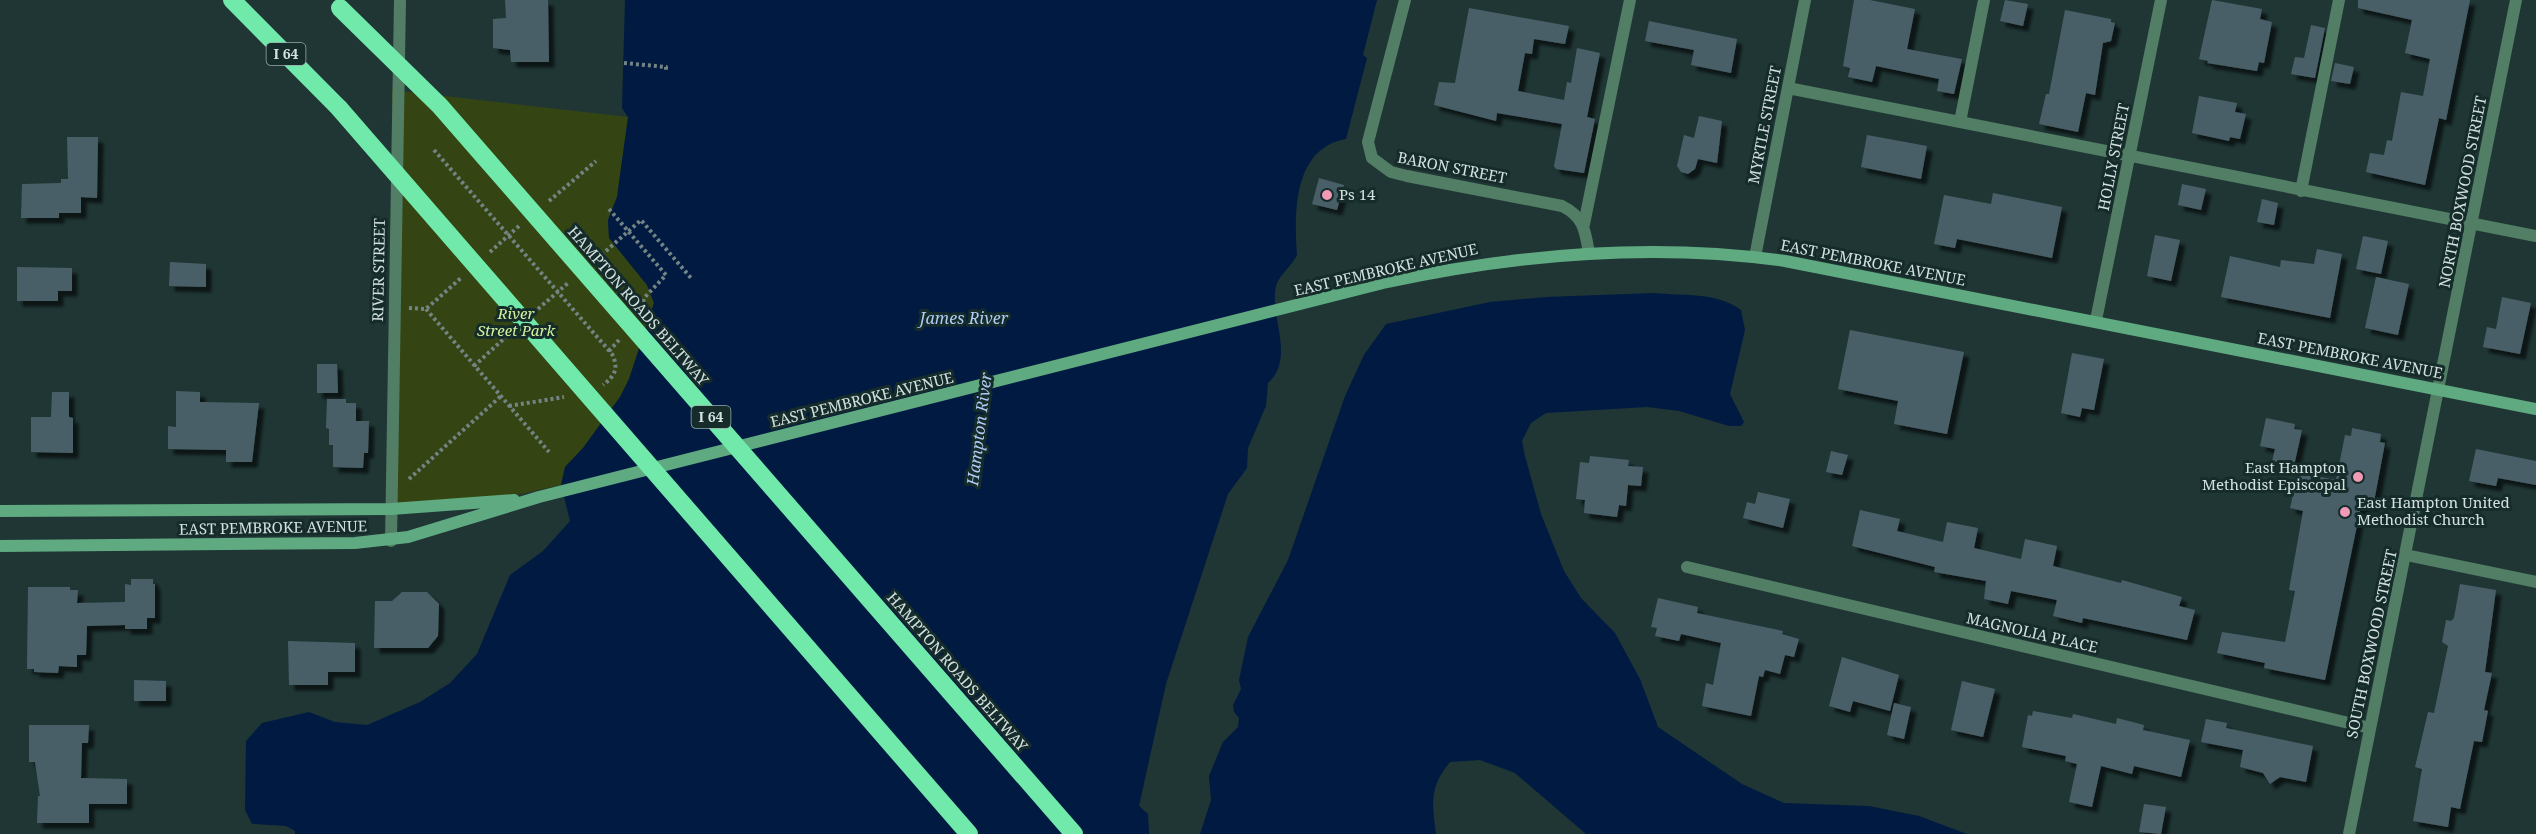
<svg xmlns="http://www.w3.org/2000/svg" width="2536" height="834" font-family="'Noto Serif',serif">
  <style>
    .green { fill: #354413 }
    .water { fill: #011a42 }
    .building { fill: #4a5f68; filter: url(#shadow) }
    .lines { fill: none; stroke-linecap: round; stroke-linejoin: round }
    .path { stroke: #728483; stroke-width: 4; stroke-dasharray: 3 3; stroke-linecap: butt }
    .service { stroke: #517e64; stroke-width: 12 }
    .minor { stroke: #517e64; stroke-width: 12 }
    .secondary { stroke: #5faa81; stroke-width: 12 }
    .motorway { stroke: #70e9aa; stroke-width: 18 }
    .motorway-bridge { stroke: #70e9aa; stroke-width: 18 }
    .poi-dot { fill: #f09ab6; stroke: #152c2b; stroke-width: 2 }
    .labels { text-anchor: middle; stroke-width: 6; stroke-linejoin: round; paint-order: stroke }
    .shield { fill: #152c2b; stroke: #9aabaa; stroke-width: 1.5 }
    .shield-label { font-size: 14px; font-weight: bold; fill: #d3e1e0 }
    .street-label { font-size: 15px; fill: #d3e1e0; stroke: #152c2b }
    .poi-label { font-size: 15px; fill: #d3e1e0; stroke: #152c2b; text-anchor: start }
    .park-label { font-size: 15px; font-style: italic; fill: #d3f29d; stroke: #152c2b }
    .water-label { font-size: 16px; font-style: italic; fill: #b0ccf7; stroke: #152c2b }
  </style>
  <defs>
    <filter id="shadow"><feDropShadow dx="5.5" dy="5.5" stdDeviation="1.5" flood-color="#0009"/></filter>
  </defs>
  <rect width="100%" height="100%" fill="#1f3635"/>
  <path class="green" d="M 392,90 L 628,117 L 617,197 L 608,220 L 609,238 L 647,285 L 654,303 L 629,379 L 620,397 L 583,448 L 565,467 L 561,485 L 503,498 L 390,511 Z"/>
  <path class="water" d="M 625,0 L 1377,0 L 1363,55 L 1367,58 L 1346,139 C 1293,148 1294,213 1297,255 C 1292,266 1279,275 1276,286 C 1269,317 1296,357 1268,383 L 1266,406 L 1248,448 L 1247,468 L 1228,494 L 1166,684 L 1139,806 L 1148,814 L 1149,834 L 295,834 L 295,831 L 286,826 L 252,824 L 245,810 L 246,741 L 262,723 L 309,712 L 335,722 L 367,725 L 420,702 L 450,683 L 477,654 L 510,575 L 543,551 L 570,521 L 561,485 L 565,467 L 583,448 L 620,397 L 629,379 L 654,303 L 647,285 L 609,238 L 608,220 L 617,197 L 628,117 L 622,108 Z
    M 1654,293 C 1684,296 1717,292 1741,310 L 1745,330 L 1730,394 L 1744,422 L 1741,426 L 1729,426 L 1679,411 L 1647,407 L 1546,413 L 1531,423 L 1522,441 L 1525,456 L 1541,514 L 1564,571 L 1581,598 L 1615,633 L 1640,679 L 1658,727 L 1742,784 L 1784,803 L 1869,806 L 1919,816 L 1967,834 L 1586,834 L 1515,773 L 1480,760 L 1450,762 C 1429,787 1432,804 1436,834 L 1200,834 L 1211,800 L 1209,776 L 1223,742 L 1238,727 L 1239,718 L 1234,712 L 1233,705 L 1241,689 L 1239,680 L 1248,637 L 1288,560 L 1345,396 L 1364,355 L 1386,324 L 1490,302 L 1546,297 Z"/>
  <path class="building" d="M 505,0 L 548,0 L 549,62 L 511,62 L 510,50 L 493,48 L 493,19 L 506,18 Z
    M 1854,0 L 1870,0 L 1915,9 L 1907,49 L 1962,59 L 1954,94 L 1937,91 L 1939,79 L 1876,66 L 1872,82 L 1848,77 L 1850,68 L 1843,66 Z
    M 2005,0 L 2028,4 L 2023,26 L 2000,21 Z
    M 2212,0 L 2262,9 L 2260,19 L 2272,22 L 2264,63 L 2259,62 L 2257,71 L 2207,63 L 2208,61 L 2199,59 Z
    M 2358,0 L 2470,0 L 2446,120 L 2439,118 L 2425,185 L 2366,172 L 2370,153 L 2384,155 L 2387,140 L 2392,141 L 2401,92 L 2423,96 L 2430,59 L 2405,53 L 2412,20 L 2358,8 Z
    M 1469,8 L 1569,26 L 1565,44 L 1534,39 L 1532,54 L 1525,53 L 1518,91 L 1564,100 L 1567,82 L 1571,83 L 1577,48 L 1600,53 L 1587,117 L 1595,119 L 1584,173 L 1556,169 L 1554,166 L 1562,124 L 1497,113 L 1496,121 L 1434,105 L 1439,82 L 1455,83 Z
    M 2065,10 L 2111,19 L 2111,22 L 2115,23 L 2111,41 L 2103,43 L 2095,95 L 2086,93 L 2078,132 L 2039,124 L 2046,94 L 2049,94 Z
    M 1649,21 L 1737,39 L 1731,73 L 1691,65 L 1694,50 L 1645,41 Z
    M 2311,25 L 2325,28 L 2315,78 L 2291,74 L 2295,57 L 2304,58 Z
    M 2335,63 L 2354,67 L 2350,84 L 2331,81 Z
    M 2199,96 L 2237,103 L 2235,112 L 2246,114 L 2240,139 L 2230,137 L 2229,141 L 2192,133 Z
    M 1699,116 L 1722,121 L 1717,163 L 1698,159 L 1695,169 L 1688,174 L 1681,172 L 1677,166 L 1684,135 L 1694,138 Z
    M 1867,135 L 1927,146 L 1921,179 L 1861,167 Z
    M 67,137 L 98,137 L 97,198 L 81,197 L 81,213 L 59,213 L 59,218 L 21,218 L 22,184 L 61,183 L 61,179 L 68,179 Z
    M 1319,178 L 1344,185 L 1337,210 L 1312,204 Z
    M 2182,184 L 2206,189 L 2201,210 L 2178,205 Z
    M 1993,193 L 2062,207 L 2052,258 L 1957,239 L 1955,248 L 1934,244 L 1944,195 L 1991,204 Z
    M 2262,199 L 2278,203 L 2274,225 L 2257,222 Z
    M 2155,235 L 2180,240 L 2171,281 L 2147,276 Z
    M 2363,236 L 2388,241 L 2381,274 L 2356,269 Z
    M 2317,249 L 2342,254 L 2330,318 L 2221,297 L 2230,256 L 2280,267 L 2281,260 L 2314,264 Z
    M 170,262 L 206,264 L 206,287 L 169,286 Z
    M 17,267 L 72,268 L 72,291 L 58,291 L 58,301 L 17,301 Z
    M 2376,277 L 2409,284 L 2398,335 L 2365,328 Z
    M 2502,297 L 2531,303 L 2520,354 L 2483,347 L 2487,327 L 2496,329 Z
    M 1850,330 L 1964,352 L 1947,434 L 1894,424 L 1898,401 L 1838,389 Z
    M 2072,353 L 2104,359 L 2094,410 L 2082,408 L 2080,417 L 2061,413 Z
    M 317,364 L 337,364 L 338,393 L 317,393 Z
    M 176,391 L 200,392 L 200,402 L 259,403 L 252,462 L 226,462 L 226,450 L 168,449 L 168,426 L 176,427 Z
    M 52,392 L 69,392 L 69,417 L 73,418 L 73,453 L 31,452 L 31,417 L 51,417 Z
    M 327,399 L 346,399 L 346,403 L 356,403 L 356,421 L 369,421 L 368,453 L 364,453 L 363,468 L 333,467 L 333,445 L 329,445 L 329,429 L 326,428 Z
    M 2266,418 L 2295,424 L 2294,429 L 2302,430 L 2294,466 L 2272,461 L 2275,449 L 2260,446 Z
    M 2352,428 L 2381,434 L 2380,442 L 2385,443 L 2373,507 L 2364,505 L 2363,511 L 2360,511 L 2325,680 L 2264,668 L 2265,663 L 2217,653 L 2222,632 L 2285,642 L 2295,591 L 2289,590 L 2303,511 L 2290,508 L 2298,473 L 2336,480 L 2345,435 L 2351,436 Z
    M 2476,449 L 2536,461 L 2536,485 L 2498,478 L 2496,486 L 2469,481 Z
    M 1831,451 L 1848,455 L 1842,475 L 1826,472 Z
    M 1590,456 L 1629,460 L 1628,466 L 1643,467 L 1641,486 L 1628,485 L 1626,506 L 1619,505 L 1617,517 L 1584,513 L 1585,500 L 1576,499 L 1580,462 L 1589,463 Z
    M 1758,492 L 1790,499 L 1783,528 L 1743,518 L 1747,502 L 1755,504 Z
    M 1860,510 L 1900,519 L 1897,531 L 1943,542 L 1947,522 L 1978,528 L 1974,548 L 2021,559 L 2025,539 L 2057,546 L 2053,566 L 2121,583 L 2122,580 L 2182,597 L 2179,606 L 2195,610 L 2187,640 L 2083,618 L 2082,623 L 2053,616 L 2057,600 L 2011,591 L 2008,604 L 1984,599 L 1986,581 L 1934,572 L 1935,567 L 1852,546 Z
    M 131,579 L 153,579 L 153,584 L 155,584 L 155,618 L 147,618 L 147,629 L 125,629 L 125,625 L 87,626 L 86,655 L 77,655 L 77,667 L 59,666 L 58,673 L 34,672 L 34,669 L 27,669 L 28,587 L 70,587 L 70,590 L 78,590 L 77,603 L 125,602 L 125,584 L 131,585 Z
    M 2460,584 L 2496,590 L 2485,672 L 2492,673 L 2484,710 L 2488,711 L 2482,742 L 2474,741 L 2460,809 L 2451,807 L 2448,827 L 2413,821 L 2422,769 L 2415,767 L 2428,712 L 2434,713 L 2448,646 L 2442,642 L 2446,620 L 2451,621 L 2454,618 Z
    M 402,592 L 427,592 L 439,604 L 438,636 L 428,648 L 374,648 L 375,601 L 392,601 Z
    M 1658,598 L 1698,607 L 1697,613 L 1783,631 L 1782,634 L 1799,639 L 1794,657 L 1785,655 L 1780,674 L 1765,670 L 1763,677 L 1759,676 L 1751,716 L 1702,706 L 1706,683 L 1713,685 L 1721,643 L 1681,634 L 1679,641 L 1655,636 L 1657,628 L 1651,627 Z
    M 288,641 L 355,643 L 355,672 L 328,672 L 328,685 L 289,685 Z
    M 1842,657 L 1899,675 L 1890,711 L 1853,701 L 1850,712 L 1829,706 Z
    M 134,680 L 166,681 L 166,701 L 134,701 Z
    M 1962,681 L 1995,689 L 1983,737 L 1951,730 Z
    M 1894,703 L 1911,707 L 1904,739 L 1887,735 Z
    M 2033,711 L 2072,718 L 2073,714 L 2116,724 L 2117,718 L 2144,725 L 2143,730 L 2190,740 L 2181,777 L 2134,766 L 2132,774 L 2101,766 L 2092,807 L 2069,802 L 2077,764 L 2065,761 L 2066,756 L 2022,747 L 2028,715 L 2032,716 Z
    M 2206,719 L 2227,723 L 2226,728 L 2313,746 L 2306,782 L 2280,777 L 2270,784 L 2263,773 L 2240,767 L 2243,750 L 2201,742 Z
    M 29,725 L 89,725 L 88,743 L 82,743 L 81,778 L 127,779 L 127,804 L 89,804 L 89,823 L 37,823 L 38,796 L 40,796 L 35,762 L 29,762 Z
    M 2144,804 L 2166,807 L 2161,834 L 2139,832 Z"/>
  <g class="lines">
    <path class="path" d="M 624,63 L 666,67 L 666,71
      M 434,150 L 612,354 C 619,368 615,376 603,385
      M 549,201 L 596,161
      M 609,209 L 666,275 L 644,298 L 642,307
      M 490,252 L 520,225
      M 597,259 L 641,220 L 691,278
      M 409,308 L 426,309 L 462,277
      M 426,309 L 549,452
      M 538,309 L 568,283
      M 609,351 L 619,340
      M 474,366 L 509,334
      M 509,406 L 564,397
      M 409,479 L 501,396"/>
    <path class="service" d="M 1788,88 L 2536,236
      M 1960,122 L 1984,0
      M 2301,191 L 2339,0
      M 1584,224 L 1630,0
      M 2406,555 L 2536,582"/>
    <path class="minor" d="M 1405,0 L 1368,142 L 1372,158 L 1391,172 L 1407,176 L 1562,206 C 1584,217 1585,230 1589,253
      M 1755,257 L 1805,0
      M 2096,320 L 2161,0
      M 391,541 L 400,0
      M 1687,567 L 2370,728
      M 2349,834 L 2516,0"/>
    <path class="secondary" d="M 0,511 L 391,509 L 514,500
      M 0,546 L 355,543 L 408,537 L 539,497 L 1383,283 C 1516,254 1650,242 1785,261 L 2536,409"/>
    <path class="motorway" d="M 232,0 L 339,108"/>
    <path class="motorway-bridge" d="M 340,8 L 440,106 L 1074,834
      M 339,108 L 969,834"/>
  </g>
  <g class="poi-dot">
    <circle cx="1327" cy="195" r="6"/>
    <circle cx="2358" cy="477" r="6"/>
    <circle cx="2345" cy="512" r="6"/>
  </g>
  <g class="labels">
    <g class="shield">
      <rect x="266.5" y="43" width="39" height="22" rx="4.5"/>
      <rect x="691.5" y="406" width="39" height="22" rx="4.5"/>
    </g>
    <g class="shield-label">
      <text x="286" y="59">I 64</text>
      <text x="711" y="422">I 64</text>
    </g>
    <g class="street-label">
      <text transform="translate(1765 125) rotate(-79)" y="5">MYRTLE STREET</text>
      <text transform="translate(2114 157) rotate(-79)" y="5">HOLLY STREET</text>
      <text transform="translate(1452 168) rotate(11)" y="5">BARON STREET</text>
      <text transform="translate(2463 192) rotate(-79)" y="5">NORTH BOXWOOD STREET</text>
      <text transform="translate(1873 263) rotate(11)" y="5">EAST PEMBROKE AVENUE</text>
      <text transform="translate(379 270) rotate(-89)" y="5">RIVER STREET</text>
      <text transform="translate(1386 270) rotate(-13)" y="5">EAST PEMBROKE AVENUE</text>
      <text transform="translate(638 306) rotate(49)" y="5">HAMPTON ROADS BELTWAY</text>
      <text transform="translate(2350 356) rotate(11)" y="5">EAST PEMBROKE AVENUE</text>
      <text transform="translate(862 400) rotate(-14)" y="5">EAST PEMBROKE AVENUE</text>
      <text transform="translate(273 528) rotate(-1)" y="5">EAST PEMBROKE AVENUE</text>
      <text transform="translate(2032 633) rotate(13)" y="5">MAGNOLIA PLACE</text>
      <text transform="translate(2372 644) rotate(-78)" y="5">SOUTH BOXWOOD STREET</text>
      <text transform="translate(957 672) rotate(49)" y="5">HAMPTON ROADS BELTWAY</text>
    </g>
    <g class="poi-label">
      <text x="1339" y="200">Ps 14</text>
      <text x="2346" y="473" text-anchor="end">East Hampton<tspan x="2346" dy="17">Methodist Episcopal</tspan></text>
      <text x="2357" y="508">East Hampton United<tspan x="2357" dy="17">Methodist Church</tspan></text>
    </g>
    <g class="park-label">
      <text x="516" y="319">River<tspan x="516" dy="17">Street Park</tspan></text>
    </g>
    <g class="water-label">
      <text x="964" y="324">James River</text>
      <text transform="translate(979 429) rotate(-83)" y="6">Hampton River</text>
    </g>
  </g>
</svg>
